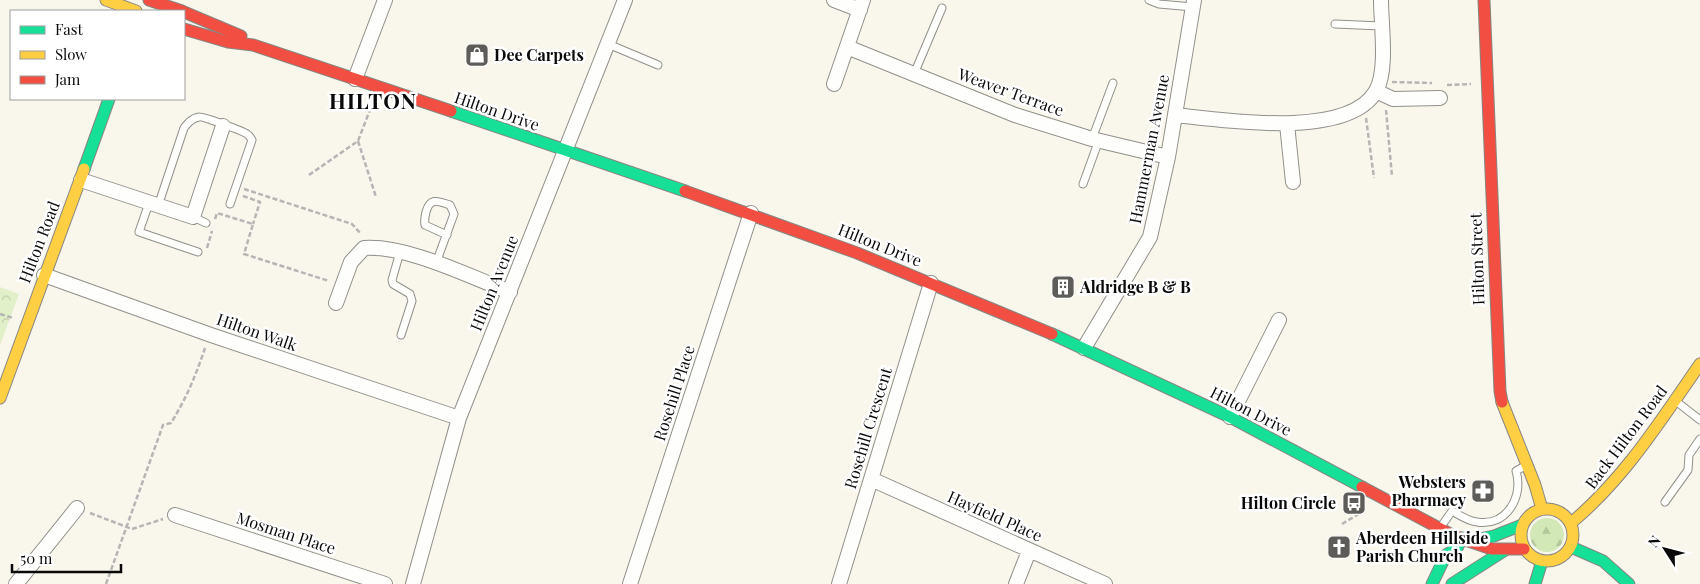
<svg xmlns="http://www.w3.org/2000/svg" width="1700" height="584" font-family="'Playfair Display',serif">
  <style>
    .forest { fill: url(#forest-firs) }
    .park { fill: url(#park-crowns) }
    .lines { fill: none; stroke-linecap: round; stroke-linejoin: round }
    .lane-casing { stroke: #91908b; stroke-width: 9 }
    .street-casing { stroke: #91908b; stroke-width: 16 }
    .fast-casing { stroke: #888682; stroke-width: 13 }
    .slow-casing { stroke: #888682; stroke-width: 13 }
    .jam-casing { stroke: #888682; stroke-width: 13 }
    .path { stroke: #b6b5b4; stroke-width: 2.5; stroke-dasharray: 5 2.5; stroke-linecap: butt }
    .lane { stroke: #fefefc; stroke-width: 7 }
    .street { stroke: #fefefc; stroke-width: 14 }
    .fast { stroke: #16e098; stroke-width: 11 }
    .slow { stroke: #ffcf43; stroke-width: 11 }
    .jam { stroke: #f24e42; stroke-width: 11 }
    .labels { text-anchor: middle; stroke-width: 5; stroke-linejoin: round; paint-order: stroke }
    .poi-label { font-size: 16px; font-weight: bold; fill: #090909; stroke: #fff; text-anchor: start }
    .street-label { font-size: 16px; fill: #090909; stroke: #fff }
    .district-label { font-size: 21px; font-weight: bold; letter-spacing: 1px; fill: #090909; stroke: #fff }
  </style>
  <defs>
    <pattern id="forest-firs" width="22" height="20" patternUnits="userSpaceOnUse" patternTransform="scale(1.25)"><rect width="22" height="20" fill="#d2e9b7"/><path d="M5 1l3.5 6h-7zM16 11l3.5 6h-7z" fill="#b3c69c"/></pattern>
    <pattern id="park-crowns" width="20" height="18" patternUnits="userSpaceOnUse" patternTransform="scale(1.25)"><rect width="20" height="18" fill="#e2f0c9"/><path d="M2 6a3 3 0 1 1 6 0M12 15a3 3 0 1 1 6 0" fill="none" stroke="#c1ccab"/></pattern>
  </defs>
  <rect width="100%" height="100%" fill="#f9f6ec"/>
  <path class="forest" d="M1530 535a17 17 0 1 1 34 0a17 17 0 1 1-34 0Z"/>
  <path class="park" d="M 0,287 L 19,294 L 0,345 Z"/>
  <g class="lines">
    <g class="lane-casing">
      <path id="lane" d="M 1149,0 L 1159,4 L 1193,7
        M 1335,24 L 1381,26
        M 608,44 L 658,65
        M 914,74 L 942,8
        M 1092,139 L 1113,83
        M 1083,184 L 1099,140
        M 149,203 L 139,232 L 198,252
        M 158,206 L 184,128 C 188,123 192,118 199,117 C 202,116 243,131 247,134 C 250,136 250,137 252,140 L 230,204
        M 193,217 L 206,223
        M 400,252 L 392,280 L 393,284 L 410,294 L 412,301 L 401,335
        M 436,263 L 454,214 L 450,205 C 438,201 430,197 426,212 C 425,217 424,219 425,225 L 447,235
        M 1677,402 L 1700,420
        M 1665,502 L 1688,470 L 1689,455 L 1700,439
        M 1440,528 L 1452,511 C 1459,515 1468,521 1477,522 C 1506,527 1524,497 1516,471 L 1525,466"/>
    </g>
    <g class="street-casing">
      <path id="street" d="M 834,0 L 860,10
        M 847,47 L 1015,115 L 1092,139 L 1168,157
        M 355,79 L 385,0
        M 834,84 L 863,0
        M 1376,91 L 1393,99 L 1440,98
        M 1175,115 C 1222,120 1348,140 1376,91 C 1388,70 1381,25 1381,0
        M 1287,124 L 1293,182
        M 81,180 L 193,217 L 223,126
        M 44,275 L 211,335 L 459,418
        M 336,303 L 351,262 L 364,248 C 407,245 468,276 510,292
        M 1084,348 L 1150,237 L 1168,157 L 1194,0
        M 1230,417 L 1279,320
        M 871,479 L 1105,584
        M 175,515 L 385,584
        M 16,584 L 77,508
        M 413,584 L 459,418 L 625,0
        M 630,584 L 751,213
        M 839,584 L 931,283
        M 1016,584 L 1029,551"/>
    </g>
    <g class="fast-casing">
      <path id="fast" d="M 451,111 L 685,191
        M 84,169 L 109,99
        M 1052,334 L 1230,417 L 1362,487
        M 1469,541 L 1494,536 L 1522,525
        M 1571,547 L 1603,561 L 1629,584
        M 1432,584 L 1446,555 L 1457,548 L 1462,538
        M 1452,584 L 1505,550
        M 1535,584 L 1542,561"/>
    </g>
    <g class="slow-casing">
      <path id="slow" d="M 106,0 L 136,11
        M 0,398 L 84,169
        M 1502,402 L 1535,485 L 1542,509
        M1521 535a26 26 0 1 1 52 0a26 26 0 1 1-52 0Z
        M 1571,523 C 1624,479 1661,420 1700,364"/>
    </g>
    <g class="jam-casing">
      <path id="jam" d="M 149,0 L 182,11
        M 1484,0 L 1500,391 L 1502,402
        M 184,12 L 241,36
        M 184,29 L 228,42 L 253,45 L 451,111
        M 685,191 L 857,253 L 1052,334
        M 1362,487 L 1454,536 L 1492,549 L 1524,549"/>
    </g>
    <path class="path" d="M 1392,82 L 1432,83
      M 1447,85 L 1471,84
      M 1386,110 L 1392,176
      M 1366,118 L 1374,178
      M 358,141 L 376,197
      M 309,175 L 358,141 L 373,102
      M 244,189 L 352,224 L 361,234
      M 243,196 L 260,202 L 253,224
      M 215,219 L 217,213 L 253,224 L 244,254 L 329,281
      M 207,248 L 212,231
      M 0,314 L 13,318
      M 90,513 L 132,529 L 163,519
      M 1342,524 L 1362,512 L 1366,507
      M 106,584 L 163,425 L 171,423 C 186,399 196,375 205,348"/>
    <use href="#lane" class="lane"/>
    <use href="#street" class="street"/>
    <use href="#fast" class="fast"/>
    <use href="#slow" class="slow"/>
    <use href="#jam" class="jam"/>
  </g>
  <defs>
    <g id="shop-square" transform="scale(1.25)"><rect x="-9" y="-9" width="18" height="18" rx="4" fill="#5d5c58" stroke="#fff"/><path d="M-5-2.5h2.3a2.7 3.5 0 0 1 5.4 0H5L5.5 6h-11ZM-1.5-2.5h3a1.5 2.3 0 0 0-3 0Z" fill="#fff"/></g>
    <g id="building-square" transform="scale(1.25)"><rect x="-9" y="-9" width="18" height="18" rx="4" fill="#5d5c58" stroke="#fff"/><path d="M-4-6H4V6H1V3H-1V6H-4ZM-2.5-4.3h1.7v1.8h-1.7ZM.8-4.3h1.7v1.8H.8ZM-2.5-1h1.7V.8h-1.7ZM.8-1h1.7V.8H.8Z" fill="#fff"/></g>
    <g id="pharmacy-square" transform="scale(1.25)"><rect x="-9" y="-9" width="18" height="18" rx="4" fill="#5d5c58" stroke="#fff"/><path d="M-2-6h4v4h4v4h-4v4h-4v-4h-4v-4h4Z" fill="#fff"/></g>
    <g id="bus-square" transform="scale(1.25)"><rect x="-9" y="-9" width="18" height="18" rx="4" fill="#5d5c58" stroke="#fff"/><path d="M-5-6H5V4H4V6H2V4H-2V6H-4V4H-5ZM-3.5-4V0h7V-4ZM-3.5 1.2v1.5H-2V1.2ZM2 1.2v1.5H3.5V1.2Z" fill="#fff"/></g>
    <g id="church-square" transform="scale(1.25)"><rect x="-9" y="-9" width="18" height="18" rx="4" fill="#5d5c58" stroke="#fff"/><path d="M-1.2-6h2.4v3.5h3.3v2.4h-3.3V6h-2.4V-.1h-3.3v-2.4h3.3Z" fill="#fff"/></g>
  </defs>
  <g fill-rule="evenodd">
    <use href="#shop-square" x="477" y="55"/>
    <use href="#building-square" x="1063" y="287"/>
    <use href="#pharmacy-square" x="1483" y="491"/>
    <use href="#bus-square" x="1354" y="503"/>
    <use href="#church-square" x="1339" y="547"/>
  </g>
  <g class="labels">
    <g class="poi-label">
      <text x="494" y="61">Dee Carpets</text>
      <text x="1080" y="293">Aldridge B &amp; B</text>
      <text x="1466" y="488" text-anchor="end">Websters<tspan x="1466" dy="18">Pharmacy</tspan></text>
      <text x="1336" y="509" text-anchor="end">Hilton Circle</text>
      <text x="1356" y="544">Aberdeen Hillside<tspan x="1356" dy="18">Parish Church</tspan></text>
    </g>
    <g class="street-label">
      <text transform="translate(1011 92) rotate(20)" y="6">Weaver Terrace</text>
      <text transform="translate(497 111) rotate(19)" y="6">Hilton Drive</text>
      <text transform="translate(1149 149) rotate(-79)" y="6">Hammerman Avenue</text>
      <text transform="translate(39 242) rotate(-69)" y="6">Hilton Road</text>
      <text transform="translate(880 245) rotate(22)" y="6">Hilton Drive</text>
      <text transform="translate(1477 259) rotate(-92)" y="6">Hilton Street</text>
      <text transform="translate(494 283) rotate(-68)" y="6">Hilton Avenue</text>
      <text transform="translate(257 332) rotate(19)" y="6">Hilton Walk</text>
      <text transform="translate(674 393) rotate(-72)" y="6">Rosehill Place</text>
      <text transform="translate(1251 411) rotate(27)" y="6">Hilton Drive</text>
      <text transform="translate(868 428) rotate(-73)" y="6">Rosehill Crescent</text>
      <text transform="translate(1626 437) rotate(-53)" y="6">Back Hilton Road</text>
      <text transform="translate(995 516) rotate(24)" y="6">Hayfield Place</text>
      <text transform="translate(286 533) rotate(18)" y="6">Mosman Place</text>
    </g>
    <g class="district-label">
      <text x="373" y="109">HILTON</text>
    </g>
  </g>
  <rect x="10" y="10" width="175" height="90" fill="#ffffff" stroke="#9d9d9d"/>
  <rect x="20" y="26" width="25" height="8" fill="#16e098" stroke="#9d9d9d"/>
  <text x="55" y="35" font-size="15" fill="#090909">Fast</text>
  <rect x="20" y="51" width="25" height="8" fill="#ffcf43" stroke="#9d9d9d"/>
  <text x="55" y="60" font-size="15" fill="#090909">Slow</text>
  <rect x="20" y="76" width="25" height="8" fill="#f24e42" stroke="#9d9d9d"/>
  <text x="55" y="85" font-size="15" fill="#090909">Jam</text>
  <g transform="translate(1665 549) rotate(306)" stroke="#ffffff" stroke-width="4" paint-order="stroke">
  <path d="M0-4L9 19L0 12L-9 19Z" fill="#090909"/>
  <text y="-8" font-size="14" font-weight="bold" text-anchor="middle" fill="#090909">N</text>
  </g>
  <path d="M12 564v8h109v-8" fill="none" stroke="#090909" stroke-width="2.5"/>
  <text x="20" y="564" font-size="15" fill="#090909" stroke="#ffffff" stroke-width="4" paint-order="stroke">50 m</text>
</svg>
